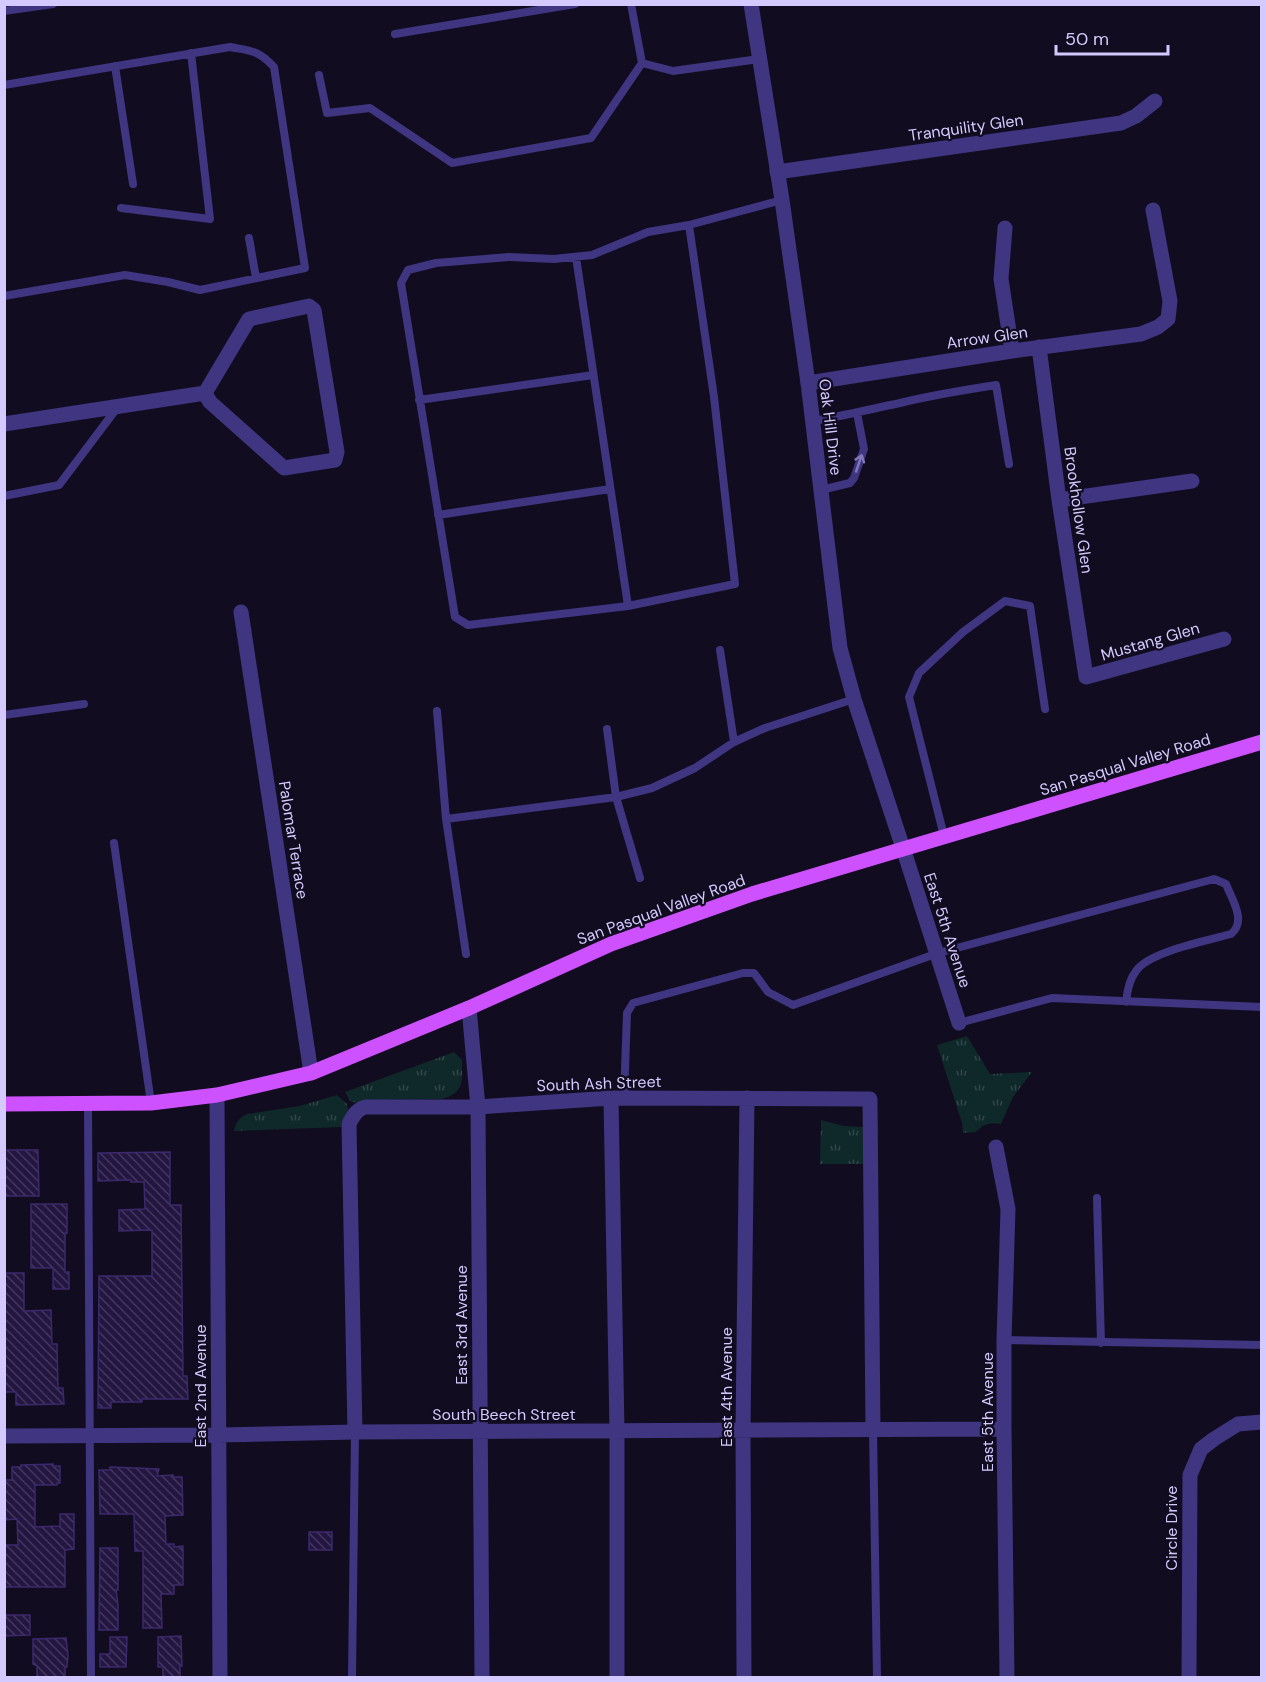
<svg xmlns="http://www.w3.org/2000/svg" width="1266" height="1682" font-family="'DM Sans',sans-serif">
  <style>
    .grass { fill: url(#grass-tufts) }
    .building { fill: url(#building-back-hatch); stroke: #3c286d; stroke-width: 1.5 }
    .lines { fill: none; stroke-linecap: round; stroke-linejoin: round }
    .service { stroke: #3f3580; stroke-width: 8 }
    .minor { stroke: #3f3580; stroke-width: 15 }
    .tertiary { stroke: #3f3580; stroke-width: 15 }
    .primary { stroke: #ce51ff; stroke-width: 15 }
    .oneway { stroke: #8278b9 }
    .labels { text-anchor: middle; stroke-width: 4.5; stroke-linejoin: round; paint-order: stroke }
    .street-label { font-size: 16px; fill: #d5caff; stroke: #110c1f }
  </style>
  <defs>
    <pattern id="grass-tufts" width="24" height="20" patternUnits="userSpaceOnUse" patternTransform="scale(1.5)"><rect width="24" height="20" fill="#0f2829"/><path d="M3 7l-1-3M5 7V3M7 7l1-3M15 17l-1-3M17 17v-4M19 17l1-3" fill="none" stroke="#314649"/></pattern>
    <pattern id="building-back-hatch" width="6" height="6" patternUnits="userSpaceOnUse" patternTransform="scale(1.5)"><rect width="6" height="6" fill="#231741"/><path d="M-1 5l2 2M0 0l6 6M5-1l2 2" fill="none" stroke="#42375e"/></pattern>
  </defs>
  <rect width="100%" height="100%" fill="#110c1f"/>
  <path class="grass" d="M 967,1036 L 990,1074 L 1032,1072 L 1013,1097 L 1001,1124 C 990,1122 983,1124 976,1132 L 963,1133 L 962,1123 L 937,1045 Z
    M 454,1052 L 462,1060 C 462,1080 465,1093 442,1099 L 369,1100 L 356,1103 L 350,1101 L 345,1092 Z
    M 337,1095 L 347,1104 L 348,1110 L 341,1127 L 234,1131 C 236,1122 239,1118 247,1114 L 300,1106 Z
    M 821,1120 L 844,1126 L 864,1127 L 863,1164 L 820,1164 Z"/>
  <path class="building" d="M 4,1150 L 38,1150 L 39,1196 L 4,1196 Z
    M 170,1152 L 170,1205 L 181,1205 L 183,1376 L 187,1376 L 188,1399 L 142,1399 L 142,1402 L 111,1402 L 111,1408 L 98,1408 L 99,1276 L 152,1276 L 152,1230 L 119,1231 L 119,1210 L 145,1209 L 144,1182 L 131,1182 L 131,1180 L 98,1181 L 98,1153 Z
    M 31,1204 L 67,1204 L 67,1233 L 65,1233 L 65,1272 L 69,1272 L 69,1289 L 53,1289 L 53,1268 L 31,1268 Z
    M 4,1273 L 24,1273 L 24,1311 L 51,1310 L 52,1344 L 57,1344 L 58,1388 L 63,1388 L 64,1404 L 16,1405 L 16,1392 L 4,1392 Z
    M 53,1464 L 53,1466 L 60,1466 L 60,1483 L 57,1483 L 57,1485 L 35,1485 L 35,1527 L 60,1526 L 60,1514 L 74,1514 L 74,1549 L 65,1550 L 65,1587 L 4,1587 L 4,1545 L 18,1545 L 17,1519 L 4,1520 L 4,1480 L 12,1480 L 12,1467 L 21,1467 L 21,1465 Z
    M 110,1467 L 159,1469 L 157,1476 L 173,1475 L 174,1477 L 182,1477 L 183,1515 L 165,1516 L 166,1544 L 174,1544 L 174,1547 L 183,1546 L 183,1585 L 174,1585 L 174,1594 L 161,1594 L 162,1628 L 143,1628 L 143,1551 L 135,1551 L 134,1514 L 100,1514 L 99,1470 L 110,1470 Z
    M 309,1532 L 332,1532 L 332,1550 L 309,1550 Z
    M 100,1548 L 118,1548 L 118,1590 L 116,1590 L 118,1604 L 118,1630 L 99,1630 Z
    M 4,1615 L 30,1615 L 30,1635 L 4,1636 Z
    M 181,1636 L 182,1666 L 180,1666 L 180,1677 L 163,1677 L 163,1667 L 158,1667 L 158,1637 Z
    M 110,1637 L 127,1637 L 126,1667 L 100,1667 L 100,1654 L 110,1654 Z
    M 66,1638 L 68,1655 L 67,1667 L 65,1667 L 65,1677 L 37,1677 L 37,1666 L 33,1664 L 33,1639 Z"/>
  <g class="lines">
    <path class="service" d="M 631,4 L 642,63 L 673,71 L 759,59
      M 4,11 L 53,4
      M 395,34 L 575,4
      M 115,66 L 133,184
      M 319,75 L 327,113 L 370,108 L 452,163 L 591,138 L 642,63
      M 4,85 L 230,47 C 251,51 258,50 274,67 L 305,268 L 200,290 L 168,282 L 125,275 L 4,296
      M 121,208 L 210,219 L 191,53
      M 689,225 L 714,397 L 735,584 L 628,606 L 468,625 L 455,617 L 401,283 L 408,270 L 436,263 L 509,257 L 554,259 L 592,255 L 648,232 L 689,225 L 782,200
      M 249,238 L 256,278
      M 576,257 L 628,606
      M 419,400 L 593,375
      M 813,421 C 842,416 871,409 900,403 C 932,395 964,390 996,385 L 1009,464
      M 821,490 L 850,483 L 854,478 L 864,449 L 857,413
      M 4,496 L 59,485 L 117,408
      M 438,515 L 610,489
      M 720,650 L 734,742
      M 437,711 L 446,819 L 466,954
      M 4,715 L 84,704
      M 607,729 L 616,797 L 640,878
      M 446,819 L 616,797 L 652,788 L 695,768 L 734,742 L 765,728 L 854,699
      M 944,836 L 909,697 L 919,673 L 963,632 L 1005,601 L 1030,606 L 1045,709
      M 114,843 L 151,1103
      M 959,1023 L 1052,998 L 1262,1007
      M 624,1098 L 627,1013 L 633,1003 L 743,973 L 754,973 L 768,992 L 793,1005 L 938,953 L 1214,879 L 1226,884 C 1232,900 1247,921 1231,934 C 1209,940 1148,952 1136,971 C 1129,980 1127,991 1126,1002
      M 88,1104 L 91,1678
      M 1097,1198 L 1101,1343
      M 1004,1340 L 1262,1345
      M 873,1430 L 877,1678
      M 352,1678 L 355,1432"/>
    <path class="minor" d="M 777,172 L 1121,123 L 1136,116 L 1155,101
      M 1005,228 L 1001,279 L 1012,351
      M 309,306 L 314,310 L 337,452 L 335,460 L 284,468 L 210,402 L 205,393 L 249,319 Z
      M 1039,347 L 1059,500 L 1086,677 L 1224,639
      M 808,383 L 1012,351 L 1141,334 L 1158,327 L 1168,319 L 1170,301 L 1153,210
      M 4,424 L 205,393
      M 1059,500 L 1192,481
      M 241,612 L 311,1073
      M 903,848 L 959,1023
      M 469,1008 L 478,1107 L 482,1678
      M 217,1095 L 220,1678
      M 611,1098 L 617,1431 L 617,1678
      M 996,1147 L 1008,1209 L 1004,1340 L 1004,1429 L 1007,1678
      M 355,1432 L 349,1124 C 353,1116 356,1110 365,1107 L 478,1107 L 611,1098 L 870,1099 L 873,1430
      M 4,1436 L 219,1435 L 355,1432 L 1004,1429
      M 744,1678 L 743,1430 L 747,1098
      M 1189,1678 L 1190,1475 L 1201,1449 L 1214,1439 L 1238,1424 L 1262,1422"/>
    <path class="tertiary" d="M 751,4 L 782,200 L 808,383 L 840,648 L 854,699 L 903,848"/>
    <path class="primary" d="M 4,1104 L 151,1103 L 217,1095 L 311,1073 L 469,1008 L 611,944 L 752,894 L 1262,742"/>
  </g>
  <defs><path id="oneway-shaft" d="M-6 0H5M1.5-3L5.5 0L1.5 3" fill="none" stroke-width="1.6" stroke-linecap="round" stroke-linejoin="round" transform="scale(1.5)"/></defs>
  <use class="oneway" href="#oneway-shaft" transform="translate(859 463) rotate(-71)"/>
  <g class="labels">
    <g class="street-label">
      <text transform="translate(966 127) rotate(-8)" y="6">Tranquility Glen</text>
      <text transform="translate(987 337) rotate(-8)" y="6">Arrow Glen</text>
      <text transform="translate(831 427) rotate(83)" y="6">Oak Hill Drive</text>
      <text transform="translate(1079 510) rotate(82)" y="6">Brookhollow Glen</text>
      <text transform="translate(1150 641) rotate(-16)" y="6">Mustang Glen</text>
      <text transform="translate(1125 764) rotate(-17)" y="6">San Pasqual Valley Road</text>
      <text transform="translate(294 840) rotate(81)" y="6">Palomar Terrace</text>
      <text transform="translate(661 909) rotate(-20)" y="6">San Pasqual Valley Road</text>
      <text transform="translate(948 930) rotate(72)" y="6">East 5th Avenue</text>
      <text transform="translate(599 1083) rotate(-2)" y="6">South Ash Street</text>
      <text transform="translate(461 1325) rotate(-90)" y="6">East 3rd Avenue</text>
      <text transform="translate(200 1386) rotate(-90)" y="6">East 2nd Avenue</text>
      <text transform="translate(726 1387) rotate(-90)" y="6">East 4th Avenue</text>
      <text transform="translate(987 1412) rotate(-90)" y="6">East 5th Avenue</text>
      <text x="504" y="1420">South Beech Street</text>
      <text transform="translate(1171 1528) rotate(-90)" y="6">Circle Drive</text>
    </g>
  </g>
  <rect width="1266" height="1682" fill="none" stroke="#d5caff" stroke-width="12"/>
  <path d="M1056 45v9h112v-9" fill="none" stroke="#d5caff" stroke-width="3"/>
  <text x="1065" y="45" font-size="18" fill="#d5caff" stroke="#110c1f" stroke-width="4.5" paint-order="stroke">50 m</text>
</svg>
